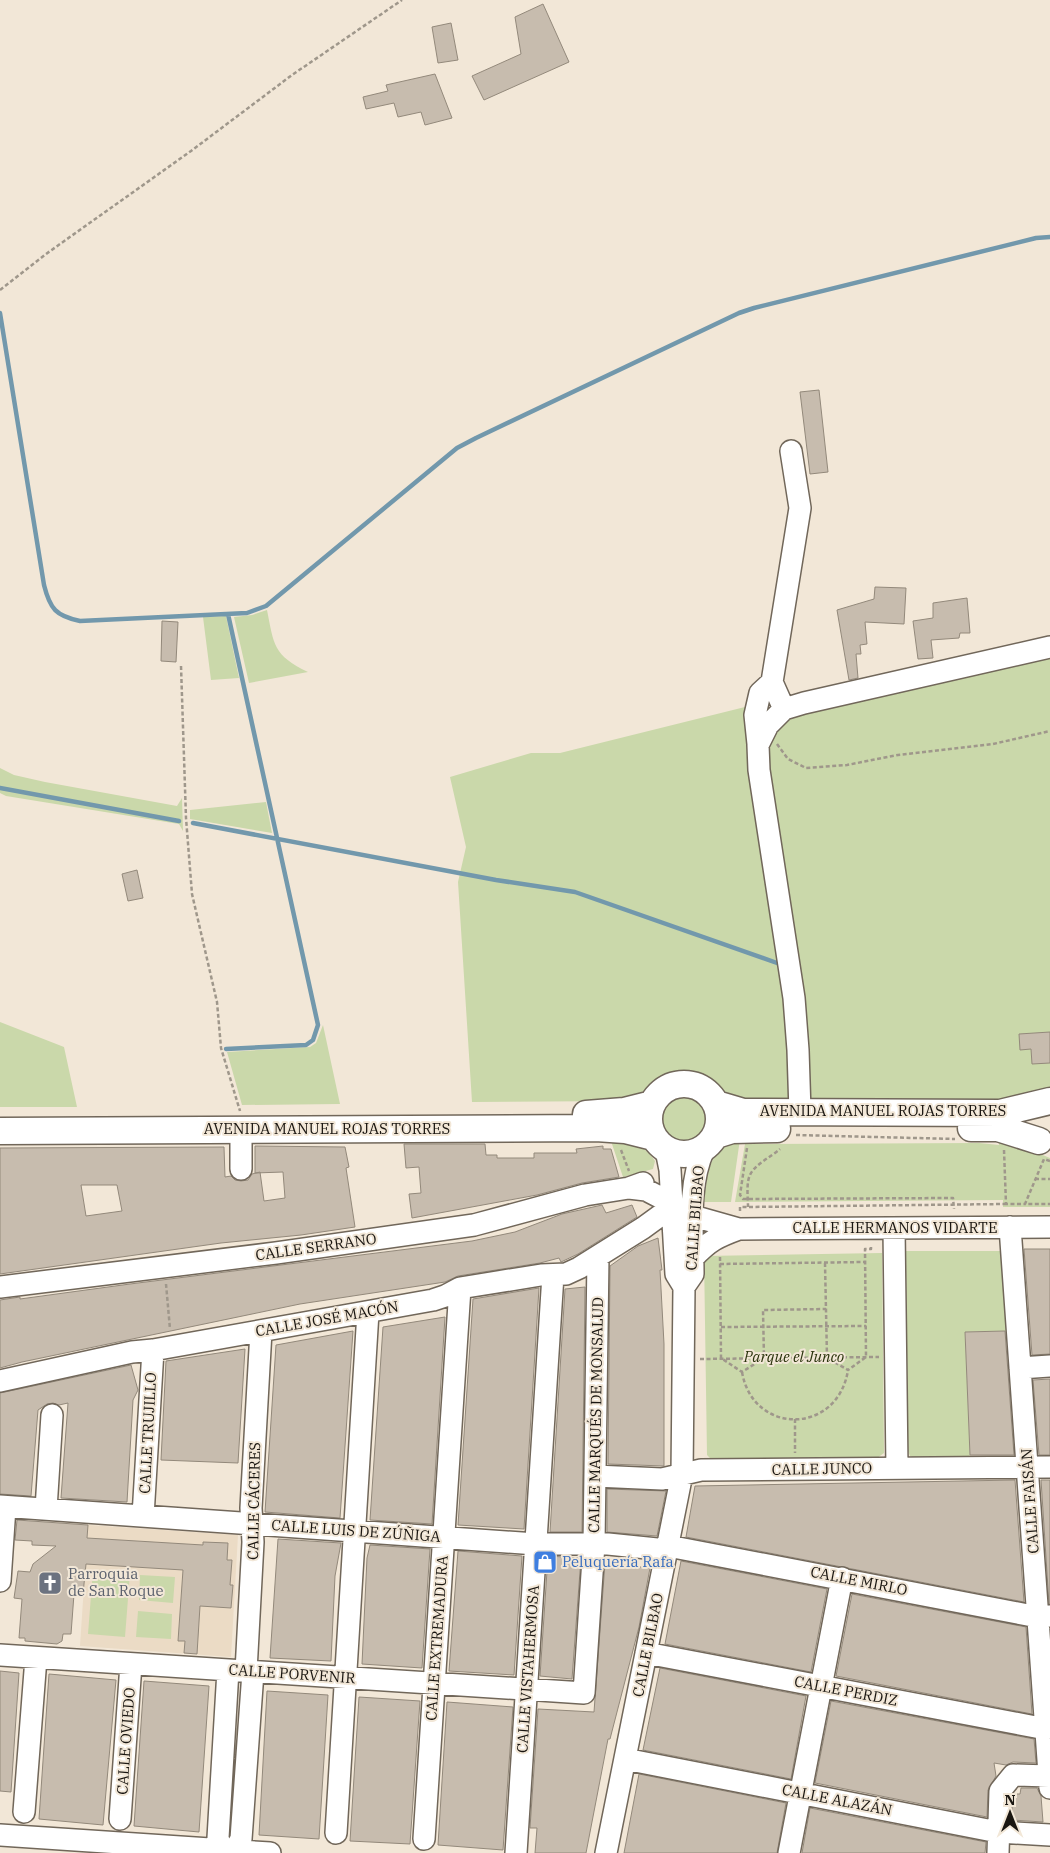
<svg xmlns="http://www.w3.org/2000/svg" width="1050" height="1853" font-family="'IBM Plex Serif',serif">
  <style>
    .built { fill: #ebdbc5 }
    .green { fill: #cad8aa }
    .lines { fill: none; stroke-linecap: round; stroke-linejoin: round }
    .stream { stroke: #7298ac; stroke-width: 4.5 }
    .building { fill: #c7bcae; stroke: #93897b; fill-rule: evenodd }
    .minor-casing { stroke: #71675a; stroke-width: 24 }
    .major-casing { stroke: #71675a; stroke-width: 29 }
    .path { stroke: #9f978b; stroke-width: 2.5; stroke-dasharray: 4 2.5; stroke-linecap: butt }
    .minor { stroke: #fff; stroke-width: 21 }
    .major { stroke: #fff; stroke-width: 26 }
    .labels { text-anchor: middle; stroke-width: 4; stroke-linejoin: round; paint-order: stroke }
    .street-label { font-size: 15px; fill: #1a1611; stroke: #f2e7d7 }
    .park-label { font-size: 15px; font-style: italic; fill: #2b340d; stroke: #f2e7d7 }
    .shop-label { font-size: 15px; fill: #366cbe; stroke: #f2e7d7; text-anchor: start }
    .worship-label { font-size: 15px; fill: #5b616d; stroke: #f2e7d7; text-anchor: start }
  </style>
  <rect width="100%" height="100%" fill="#f2e7d7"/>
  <path class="built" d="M 88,1525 L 238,1535 L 231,1657 L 80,1646 Z"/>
  <path class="green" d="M 267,610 C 274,645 273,655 308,672 L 249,683 L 234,617 L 252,615 Z
    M 226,616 L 239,678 L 211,680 L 203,617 Z
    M 1050,654 L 1050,1087 L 1034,1091 L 1010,1102 L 806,1099 L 765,756 L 774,727 L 785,716 Z
    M 749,706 L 785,972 L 794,1101 L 737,1101 L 705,1077 L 690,1073 L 673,1074 L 658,1080 L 637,1096 L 623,1101 L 472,1102 L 458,882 L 466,847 L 450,777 L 531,753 L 560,753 Z
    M 0,768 L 14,775 L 45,782 L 177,806 L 182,798 L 183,831 L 179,824 L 6,796 L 0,793 Z
    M 266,802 L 272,833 L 190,819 L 190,810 Z
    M 0,1022 L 64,1047 L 77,1107 L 0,1107 Z
    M 323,1025 L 340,1104 L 242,1105 L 227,1052 L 310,1047 L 316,1043 Z
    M660 1120a24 24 0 1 1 48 0a24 24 0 1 1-48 0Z
    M 999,1137 L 1050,1158 L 1050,1207 L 1003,1207 L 1003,1200 L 735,1202 L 745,1144 L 979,1143 L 999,1145 Z
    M 740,1139 L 731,1202 L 704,1202 C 708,1171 707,1151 740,1139 Z
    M 626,1140 C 639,1145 647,1149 655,1161 L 653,1169 L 623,1177 L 611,1141 Z
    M 906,1251 L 1005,1251 L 1010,1331 L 965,1332 L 970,1457 L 915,1458 L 910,1456 L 908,1451 Z
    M 882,1253 L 884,1453 L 877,1458 L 713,1461 L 707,1455 L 704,1256 Z
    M 93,1570 L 130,1573 L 125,1637 L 88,1634 Z
    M 140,1575 L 175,1577 L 173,1603 L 139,1600 Z
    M 138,1611 L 172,1614 L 171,1639 L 136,1637 Z"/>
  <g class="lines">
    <path class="stream" d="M 0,313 L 44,585 C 50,609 56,616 80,621 L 247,613 L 266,606 L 457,448 L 476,438 L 739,313 L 754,308 L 1036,238 L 1050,237
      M 0,788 L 179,821
      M 193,823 L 496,880 L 575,892 L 777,963
      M 226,1049 L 306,1045 L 313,1040 L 318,1025 L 228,614"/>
  </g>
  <path class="building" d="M 543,4 L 569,62 L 484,100 L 472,76 L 521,54 L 515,17 Z
    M 451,23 L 458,60 L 438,63 L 432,27 Z
    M 435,74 L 452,118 L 425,125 L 421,112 L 398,117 L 394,103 L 366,109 L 363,97 L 388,91 L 386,85 Z
    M 819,390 L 828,472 L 810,474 L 800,392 Z
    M 875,587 L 906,588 L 904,624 L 865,622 L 867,644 L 860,645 L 861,654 L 856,654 L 858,678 L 849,680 L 837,610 L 874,599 Z
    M 967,598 L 970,633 L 960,633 L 959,638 L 931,640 L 933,658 L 918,659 L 913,621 L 933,618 L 933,603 Z
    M 162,621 L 178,622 L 176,662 L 161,661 Z
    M 137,870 L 143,898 L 128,901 L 122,874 Z
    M 1050,1032 L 1050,1063 L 1032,1064 L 1031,1049 L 1020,1050 L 1019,1034 Z
    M 404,1144 L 485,1144 L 486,1155 L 497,1155 L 497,1158 L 534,1158 L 534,1153 L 577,1153 L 576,1149 L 603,1146 L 603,1149 L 611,1149 L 619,1177 L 582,1183 L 537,1195 L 412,1218 L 409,1194 L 421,1193 L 419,1167 L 406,1168 Z
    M 255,1146 L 345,1147 L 349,1167 L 346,1168 L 355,1227 L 301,1235 L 221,1243 L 0,1274 L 0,1148 L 224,1147 L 225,1177 L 231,1176 L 235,1180 L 241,1181 L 248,1180 L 252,1174 L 260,1172 L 264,1201 L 285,1198 L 283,1172 L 255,1173 ZM 81,1185 L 117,1185 L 122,1211 L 86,1216 Z
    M 602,1205 L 606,1213 L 632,1205 L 637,1217 L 578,1254 L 561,1262 L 559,1258 L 540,1263 L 458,1276 L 445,1282 L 300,1304 L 22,1362 L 0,1368 L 0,1300 L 20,1297 L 20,1299 L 130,1284 L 472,1241 L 515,1232 L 562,1214 Z
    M 658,1238 L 662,1270 L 660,1270 L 664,1344 L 664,1466 L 608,1464 L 610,1266 L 638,1246 Z
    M 1024,1249 L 1050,1249 L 1050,1354 L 1032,1355 Z
    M 585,1287 L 582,1532 L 550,1532 L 565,1289 Z
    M 539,1288 L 524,1529 L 458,1525 L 473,1299 Z
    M 445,1317 L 432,1524 L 370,1520 L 383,1327 Z
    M 353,1331 L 340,1518 L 265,1512 L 276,1345 Z
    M 1005,1331 L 1014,1455 L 970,1455 L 965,1332 Z
    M 245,1349 L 238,1463 L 161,1460 L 166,1361 Z
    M 131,1365 L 138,1390 L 133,1400 L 127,1502 L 61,1498 L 68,1403 L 59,1405 L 53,1403 L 47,1404 L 38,1410 L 31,1496 L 0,1494 L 0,1393 Z
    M 1050,1379 L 1050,1455 L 1039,1455 L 1033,1380 Z
    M 1015,1480 L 1024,1602 L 686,1537 L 695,1486 Z
    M 1041,1480 L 1050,1480 L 1050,1604 L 1049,1604 Z
    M 607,1489 L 666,1491 L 657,1536 L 607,1532 Z
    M 17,1520 L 88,1525 L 87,1538 L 203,1545 L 203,1542 L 228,1543 L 227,1560 L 232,1560 L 230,1585 L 233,1585 L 231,1608 L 200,1606 L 197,1654 L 184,1653 L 185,1641 L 178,1641 L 183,1570 L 86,1564 L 83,1594 L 74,1594 L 71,1634 L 63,1634 L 62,1641 L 57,1644 L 25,1641 L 25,1638 L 19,1638 L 22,1599 L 14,1598 L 18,1571 L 30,1572 L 33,1564 L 56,1546 L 32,1545 L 32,1541 L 15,1540 Z
    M 278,1539 L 341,1543 L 335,1576 L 331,1661 L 270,1658 Z
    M 370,1545 L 430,1549 L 422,1668 L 362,1664 L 367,1558 Z
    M 458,1551 L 522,1556 L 514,1675 L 449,1671 Z
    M 548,1556 L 581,1558 L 572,1679 L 540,1676 Z
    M 681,1561 L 827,1589 L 811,1672 L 665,1644 Z
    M 605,1563 L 650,1568 L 639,1627 L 610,1739 L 608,1739 L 586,1853 L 535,1853 L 537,1828 L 530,1828 L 538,1709 L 594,1712 Z
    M 852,1594 L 1026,1627 L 1032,1714 L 836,1676 Z
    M 660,1668 L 806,1696 L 791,1779 L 643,1750 Z
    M 0,1671 L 19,1673 L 11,1792 L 0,1791 Z
    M 49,1674 L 116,1680 L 103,1825 L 39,1819 Z
    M 144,1681 L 209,1686 L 199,1832 L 134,1826 Z
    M 267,1691 L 328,1695 L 319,1839 L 259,1835 Z
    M 359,1697 L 420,1701 L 410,1844 L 350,1841 Z
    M 831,1701 L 1034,1739 L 1036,1763 L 1013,1762 L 1006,1765 L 994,1763 L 996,1776 L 988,1790 L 987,1817 L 815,1783 Z
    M 447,1702 L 513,1707 L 503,1850 L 438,1845 Z
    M 639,1774 L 786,1803 L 777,1853 L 624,1853 Z
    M 1021,1788 L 1037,1788 L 1041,1796 L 1043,1822 L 1012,1820 L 1012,1796 L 1014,1794 L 1020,1794 Z
    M 810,1808 L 986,1842 L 985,1853 L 802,1853 Z"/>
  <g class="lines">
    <g class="minor-casing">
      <path id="minor" d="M 784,709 L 772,682 L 800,508 L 791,451
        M 758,744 L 755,715 L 760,693 L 772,682
        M 800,1112 L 798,1050 L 794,998 L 759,770 L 758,745 L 768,725 L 784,709 L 804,703 L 1050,647
        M 241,1130 L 241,1169
        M 693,1216 L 739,1229 L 1050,1227
        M 1010,1227 L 1050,1788
        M 894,1228 L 897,1468
        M 693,1258 C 709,1241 717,1237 739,1229
        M 0,1287 L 276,1253 L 474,1225 L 585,1195 L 629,1188 L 643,1183
        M 684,1287 L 693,1274 C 693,1233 687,1186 704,1149
        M 1020,1368 L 1050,1366
        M 0,1381 L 132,1352 L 153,1350 L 433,1300 L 445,1296 L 460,1288 L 541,1275 L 566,1274 L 579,1268 L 643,1228 L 665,1212 L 673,1204 L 646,1190 L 629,1188
        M 595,1476 L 662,1479 L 701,1470 L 1050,1467
        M 0,1506 L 536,1544 L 608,1544 L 667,1550
        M 46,1509 L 52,1415
        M 143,1516 L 153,1350
        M 668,1546 L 1038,1617 L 1050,1616
        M 0,1581 L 5,1507
        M 646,1653 L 1046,1729
        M 0,1655 L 584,1693 L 594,1544 L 598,1257
        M 246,1671 L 253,1542 L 251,1508 L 261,1331
        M 625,1759 L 998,1832 L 1050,1835
        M 24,1812 L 36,1658
        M 120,1819 L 131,1664
        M 336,1833 L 368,1312
        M 0,1835 L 270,1853
        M 424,1839 L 460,1288
        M 223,1853 L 218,1838 L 228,1670
        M 233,1853 L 241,1839 L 253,1672
        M 516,1853 L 553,1275
        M 606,1853 L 682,1474 L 684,1287 L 676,1274 L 670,1170 L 666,1150
        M 789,1853 L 842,1578
        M 998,1853 L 1000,1791 L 1013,1775 L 1049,1776"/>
    </g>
    <g class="major-casing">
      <path id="major" d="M649 1119a35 35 0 1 1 70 0a35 35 0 1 1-70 0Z
        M 716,1104 L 743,1112 L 1000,1113 L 1050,1101
        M 586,1114 L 624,1111 L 652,1104
        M 971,1128 L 998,1128 L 1039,1141
        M 0,1131 L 596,1128 L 625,1130 L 653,1137
        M 716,1135 L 732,1130 L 777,1129"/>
    </g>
    <path class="path" d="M 0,290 L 46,254 L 191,151 L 292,75 L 402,0
      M 181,666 L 186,818 L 192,894 L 217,1002 L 221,1048 L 240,1111
      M 777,744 L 788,759 L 806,768 L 847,765 L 898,755 L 993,744 L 1050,731
      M 660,1086 C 675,1075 693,1077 708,1087
      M 796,1135 L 955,1139
      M 747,1148 L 740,1195 L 743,1199 L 953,1198 L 954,1209
      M 621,1150 L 629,1171
      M 1004,1150 L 1006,1204 L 1025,1204
      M 1050,1161 L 1044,1159 L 1025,1204 L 1050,1204
      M 1035,1179 L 1050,1179
      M 748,1207 C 748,1198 746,1183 750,1175 C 755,1164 771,1157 780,1149
      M 740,1211 L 740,1207 L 748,1207 L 1006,1204
      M 720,1257 L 721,1358 L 742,1372 L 764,1358 L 763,1310 L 826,1309
      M 825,1263 L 827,1358 L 848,1370 L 866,1357 L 865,1249 L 871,1249 L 871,1245
      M 720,1264 L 865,1262
      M 166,1284 L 170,1329
      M 721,1327 L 866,1326
      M 700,1359 L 879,1357
      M 742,1372 C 753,1436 838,1435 848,1370
      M 795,1419 L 795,1453"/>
    <use href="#minor" class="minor"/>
    <use href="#major" class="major"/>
  </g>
  <defs>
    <g id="shop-square" transform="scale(1.25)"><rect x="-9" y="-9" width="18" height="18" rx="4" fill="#3f7fe0" stroke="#f2e7d7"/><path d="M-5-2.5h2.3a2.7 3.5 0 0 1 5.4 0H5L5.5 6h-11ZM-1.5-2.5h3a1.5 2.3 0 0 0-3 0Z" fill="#fff"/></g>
    <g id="church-square" transform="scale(1.25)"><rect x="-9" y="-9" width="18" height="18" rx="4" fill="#6b7280" stroke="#f2e7d7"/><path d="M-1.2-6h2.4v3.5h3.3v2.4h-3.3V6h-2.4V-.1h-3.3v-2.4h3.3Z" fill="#fff"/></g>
  </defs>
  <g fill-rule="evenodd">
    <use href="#shop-square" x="545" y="1562"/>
    <use href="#church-square" x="50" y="1583"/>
  </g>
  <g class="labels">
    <g class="street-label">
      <text x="883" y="1116">AVENIDA MANUEL ROJAS TORRES</text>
      <text x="327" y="1134">AVENIDA MANUEL ROJAS TORRES</text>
      <text transform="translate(695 1218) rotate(-86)" y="5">CALLE BILBAO</text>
      <text x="895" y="1233">CALLE HERMANOS VIDARTE</text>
      <text transform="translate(316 1247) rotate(-8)" y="5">CALLE SERRANO</text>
      <text transform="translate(327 1319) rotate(-10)" y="5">CALLE JOSÉ MACÓN</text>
      <text transform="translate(596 1415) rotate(-89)" y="5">CALLE MARQUÉS DE MONSALUD</text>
      <text transform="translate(148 1433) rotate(-87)" y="5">CALLE TRUJILLO</text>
      <text transform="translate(822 1469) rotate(-1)" y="5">CALLE JUNCO</text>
      <text transform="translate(254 1501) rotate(-89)" y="5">CALLE CÁCERES</text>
      <text transform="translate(1030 1501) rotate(-94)" y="5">CALLE FAISÁN</text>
      <text transform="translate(356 1531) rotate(4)" y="5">CALLE LUIS DE ZÚÑIGA</text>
      <text transform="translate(859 1581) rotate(11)" y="5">CALLE MIRLO</text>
      <text transform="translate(437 1638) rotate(-86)" y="5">CALLE EXTREMADURA</text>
      <text transform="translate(648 1645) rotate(-79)" y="5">CALLE BILBAO</text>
      <text transform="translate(528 1669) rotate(-86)" y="5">CALLE VISTAHERMOSA</text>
      <text transform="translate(292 1674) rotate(4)" y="5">CALLE PORVENIR</text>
      <text transform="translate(846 1691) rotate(11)" y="5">CALLE PERDIZ</text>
      <text transform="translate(126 1741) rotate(-86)" y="5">CALLE OVIEDO</text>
      <text transform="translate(837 1800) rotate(11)" y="5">CALLE ALAZÁN</text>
    </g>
    <g class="park-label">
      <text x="794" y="1362">Parque el Junco</text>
    </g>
    <g class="shop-label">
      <text x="562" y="1567">Peluquería Rafa</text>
    </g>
    <g class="worship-label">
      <text x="68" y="1579">Parroquia<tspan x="68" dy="17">de San Roque</tspan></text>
    </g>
  </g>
  <g transform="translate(1010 1813)" stroke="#f2e7d7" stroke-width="4" paint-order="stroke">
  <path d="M0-4L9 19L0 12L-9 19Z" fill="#1a1611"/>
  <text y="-8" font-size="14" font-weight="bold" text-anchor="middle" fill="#1a1611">N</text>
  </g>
</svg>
